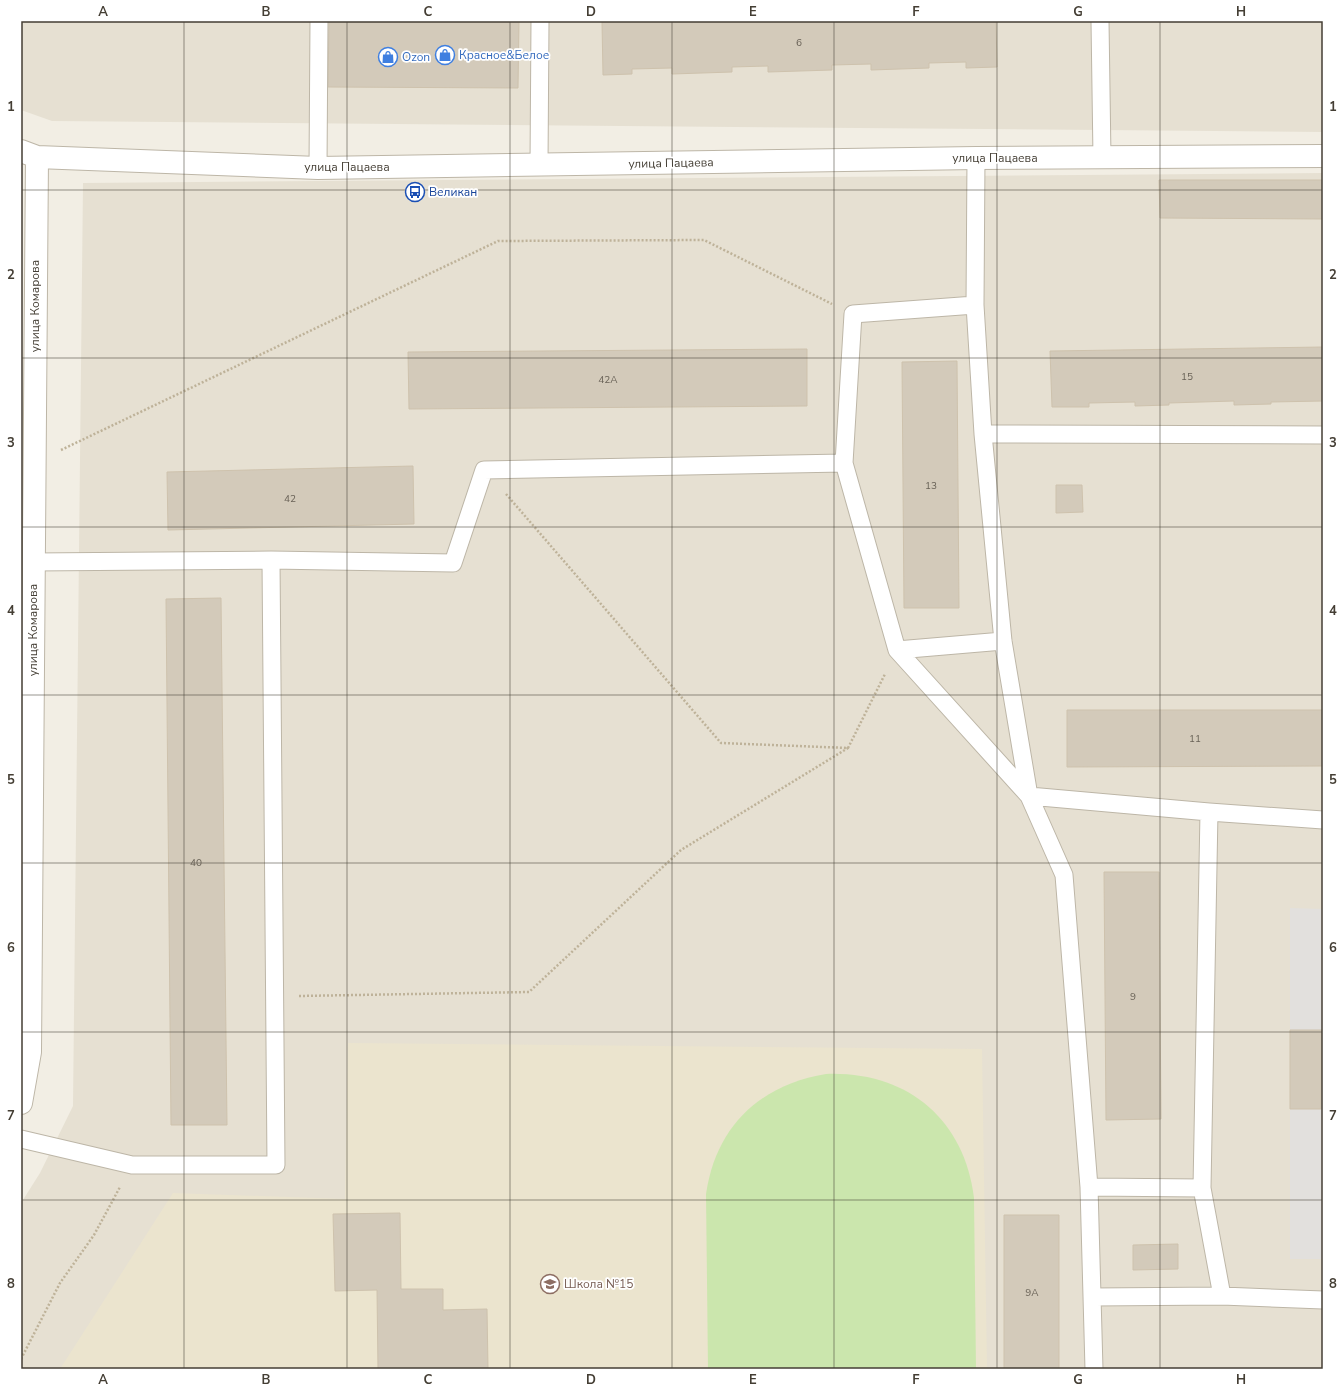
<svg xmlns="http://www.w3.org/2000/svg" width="1344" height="1390" font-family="'Nunito Sans',sans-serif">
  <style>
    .residential { fill: #e6e0d2 }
    .education { fill: #ebe4ce }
    .grass { fill: #cbe6ad }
    .parking { fill: #e2e0dd }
    .building { fill: #d3caba; stroke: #cec2ad }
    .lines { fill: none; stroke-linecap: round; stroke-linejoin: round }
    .service-casing { stroke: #bdb6a7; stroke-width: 19 }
    .tertiary-casing { stroke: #bdb6a7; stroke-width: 24 }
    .path { stroke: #beb299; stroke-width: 2.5; stroke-dasharray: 2 2; stroke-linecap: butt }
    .service { stroke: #fff; stroke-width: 17 }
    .tertiary { stroke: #fff; stroke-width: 22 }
    .grid { fill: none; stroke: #443e34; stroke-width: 1; stroke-opacity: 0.55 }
    .labels { text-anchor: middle; stroke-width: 3.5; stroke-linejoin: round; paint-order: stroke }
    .number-label { font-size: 10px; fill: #686156 }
    .shop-label { font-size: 12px; fill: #366cbe; stroke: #fff; text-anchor: start }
    .street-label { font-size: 12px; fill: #443e34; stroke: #fff }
    .transit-label { font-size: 12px; fill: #164399; stroke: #fff; text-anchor: start }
    .education-label { font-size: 12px; fill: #785e54; stroke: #fff; text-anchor: start }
    .neatline { fill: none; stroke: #443e34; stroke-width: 1.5 }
    .grid-label { font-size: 13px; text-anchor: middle; font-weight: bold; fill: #443e34 }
  </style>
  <rect width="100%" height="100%" fill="#f2eee4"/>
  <path class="residential" d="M 21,21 L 1323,21 L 1323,132 L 52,121 L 21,110 Z
    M 1323,173 L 1323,1369 L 21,1369 L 21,1203 L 40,1173 L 73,1106 L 83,183 Z"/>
  <path class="education" d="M 348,1043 L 982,1049 L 987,1369 L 60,1369 L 173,1193 L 345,1199 Z"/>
  <path class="grass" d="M 826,1074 C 906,1071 964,1118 974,1198 L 976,1369 L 708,1369 L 706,1194 C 716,1126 760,1085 826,1074 Z"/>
  <path class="parking" d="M 1290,908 L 1323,909 L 1323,1259 L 1290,1259 Z"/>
  <path class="building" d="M 329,21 L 519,21 L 518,88 L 328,87 Z
    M 636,21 L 996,21 L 997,67 L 966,68 L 966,62 L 929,63 L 929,68 L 871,70 L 871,64 L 832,65 L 832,70 L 768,72 L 768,66 L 732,67 L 732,72 L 672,74 L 672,68 L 632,69 L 632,74 L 603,75 L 602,22 Z
    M 1159,180 L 1323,180 L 1323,219 L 1160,218 Z
    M 1323,347 L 1323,401 L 1271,402 L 1271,404 L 1234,405 L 1234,401 L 1169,403 L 1169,405 L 1135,406 L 1135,402 L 1089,403 L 1089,407 L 1052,407 L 1050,351 Z
    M 807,349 L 807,406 L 409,409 L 408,352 Z
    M 957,361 L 959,608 L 904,608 L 902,362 Z
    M 413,466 L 414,524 L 168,530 L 167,472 Z
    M 1056,485 L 1082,485 L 1083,512 L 1056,513 Z
    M 221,598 L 227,1125 L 171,1125 L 166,599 Z
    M 1067,710 L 1323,710 L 1323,766 L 1067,767 Z
    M 1104,872 L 1159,872 L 1161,1119 L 1106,1120 Z
    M 1290,1030 L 1322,1030 L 1321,1109 L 1290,1109 Z
    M 400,1213 L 401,1289 L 443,1289 L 443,1310 L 487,1309 L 488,1369 L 378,1369 L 377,1290 L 335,1291 L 333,1214 Z
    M 1004,1215 L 1059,1215 L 1059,1369 L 1004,1369 Z
    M 1178,1244 L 1178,1269 L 1133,1270 L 1133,1245 Z"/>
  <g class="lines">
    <g class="service-casing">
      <path id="service" d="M 1100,21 L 1102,158
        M 976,158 L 975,305 L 983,434 L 1003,641 L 1029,796 L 1064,875 L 1089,1187 L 1202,1188 L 1222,1296
        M 539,165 L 540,21
        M 318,168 L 319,21
        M 975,305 L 853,314 L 844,463 L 897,650 L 1029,796 L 1209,812 L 1323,820
        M 983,434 L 1323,435
        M 33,562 L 271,560 L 453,563 L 484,470 L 844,463
        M 897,650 L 1003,641
        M 21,1139 L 132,1165 L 276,1165 L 271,560
        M 1089,1187 L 1094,1369
        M 1202,1188 L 1209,812
        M 1093,1297 L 1222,1296 L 1323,1300"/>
    </g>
    <g class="tertiary-casing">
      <path id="tertiary" d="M 21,151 L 37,157 L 318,168 L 976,158 L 1323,156
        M 21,1103 L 30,1052 L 37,157"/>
    </g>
    <path class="path" d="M 61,450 L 498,241 L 704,240 L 832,304
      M 506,494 L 721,743 L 848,748 L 885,674
      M 299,996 L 529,992 L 681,850 L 848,748
      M 21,1359 L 60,1283 L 94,1235 L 120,1187"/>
    <use href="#service" class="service"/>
    <use href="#tertiary" class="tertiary"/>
  </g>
  <path class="grid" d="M 184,21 L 184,1369M 347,21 L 347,1369M 510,21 L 510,1369M 672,21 L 672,1369M 834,21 L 834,1369M 997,21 L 997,1369M 1160,21 L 1160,1369M 21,190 L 1323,190M 21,358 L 1323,358M 21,527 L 1323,527M 21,695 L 1323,695M 21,863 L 1323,863M 21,1032 L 1323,1032M 21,1200 L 1323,1200"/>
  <defs>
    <g id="shop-ring" transform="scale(1)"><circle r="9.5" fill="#fff" stroke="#3f7fe0" stroke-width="1.5"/><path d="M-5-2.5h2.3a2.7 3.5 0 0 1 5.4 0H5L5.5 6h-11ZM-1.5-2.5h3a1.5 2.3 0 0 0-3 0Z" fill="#3f7fe0"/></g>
    <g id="bus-ring" transform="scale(1)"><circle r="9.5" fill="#fff" stroke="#1a4fb4" stroke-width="1.5"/><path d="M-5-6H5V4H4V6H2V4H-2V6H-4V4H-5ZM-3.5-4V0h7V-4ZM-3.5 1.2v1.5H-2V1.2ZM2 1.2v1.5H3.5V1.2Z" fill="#1a4fb4"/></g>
    <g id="school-ring" transform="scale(1)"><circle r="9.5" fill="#fff" stroke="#8d6e63" stroke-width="1.5"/><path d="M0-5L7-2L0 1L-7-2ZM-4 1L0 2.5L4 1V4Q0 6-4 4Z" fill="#8d6e63"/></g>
  </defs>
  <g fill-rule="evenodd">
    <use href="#shop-ring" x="445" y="55"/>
    <use href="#shop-ring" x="388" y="57"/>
    <use href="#bus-ring" x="415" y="192"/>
    <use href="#school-ring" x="550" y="1284"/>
  </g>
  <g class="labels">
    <g class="number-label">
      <text x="799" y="46">6</text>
      <text x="1187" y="380">15</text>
      <text x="608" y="383">42А</text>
      <text x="931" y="489">13</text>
      <text x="290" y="502">42</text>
      <text x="1195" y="742">11</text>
      <text x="196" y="866">40</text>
      <text x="1133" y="1000">9</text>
      <text x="1032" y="1296">9А</text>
    </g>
    <g class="shop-label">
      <text x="459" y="59">Красное&amp;Белое</text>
      <text x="402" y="61">Ozon</text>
    </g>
    <g class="street-label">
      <text x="995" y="162">улица Пацаева</text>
      <text transform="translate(671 163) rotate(-1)" y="4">улица Пацаева</text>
      <text x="347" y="171">улица Пацаева</text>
      <text transform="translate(35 306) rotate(-90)" y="4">улица Комарова</text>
      <text transform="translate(33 630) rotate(-90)" y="4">улица Комарова</text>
    </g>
    <g class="transit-label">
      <text x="429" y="196">Великан</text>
    </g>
    <g class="education-label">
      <text x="564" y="1288">Школа №15</text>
    </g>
  </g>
  <rect width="1344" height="1390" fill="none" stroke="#ffffff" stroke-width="44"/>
  <rect x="22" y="22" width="1300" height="1346" class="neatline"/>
  <g class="grid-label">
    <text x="103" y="16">A</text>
    <text x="266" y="16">B</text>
    <text x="428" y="16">C</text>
    <text x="591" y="16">D</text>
    <text x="753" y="16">E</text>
    <text x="916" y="16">F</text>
    <text x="1078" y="16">G</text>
    <text x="1241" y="16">H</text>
    <text x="11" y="111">1</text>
    <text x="1333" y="111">1</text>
    <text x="11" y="279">2</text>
    <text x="1333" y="279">2</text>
    <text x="11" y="447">3</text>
    <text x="1333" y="447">3</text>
    <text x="11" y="615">4</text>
    <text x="1333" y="615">4</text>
    <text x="11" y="784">5</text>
    <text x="1333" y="784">5</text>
    <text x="11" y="952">6</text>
    <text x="1333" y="952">6</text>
    <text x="11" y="1120">7</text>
    <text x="1333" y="1120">7</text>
    <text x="11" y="1288">8</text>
    <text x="1333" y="1288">8</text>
    <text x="103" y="1384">A</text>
    <text x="266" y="1384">B</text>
    <text x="428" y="1384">C</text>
    <text x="591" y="1384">D</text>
    <text x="753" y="1384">E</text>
    <text x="916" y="1384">F</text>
    <text x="1078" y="1384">G</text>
    <text x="1241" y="1384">H</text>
  </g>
</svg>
